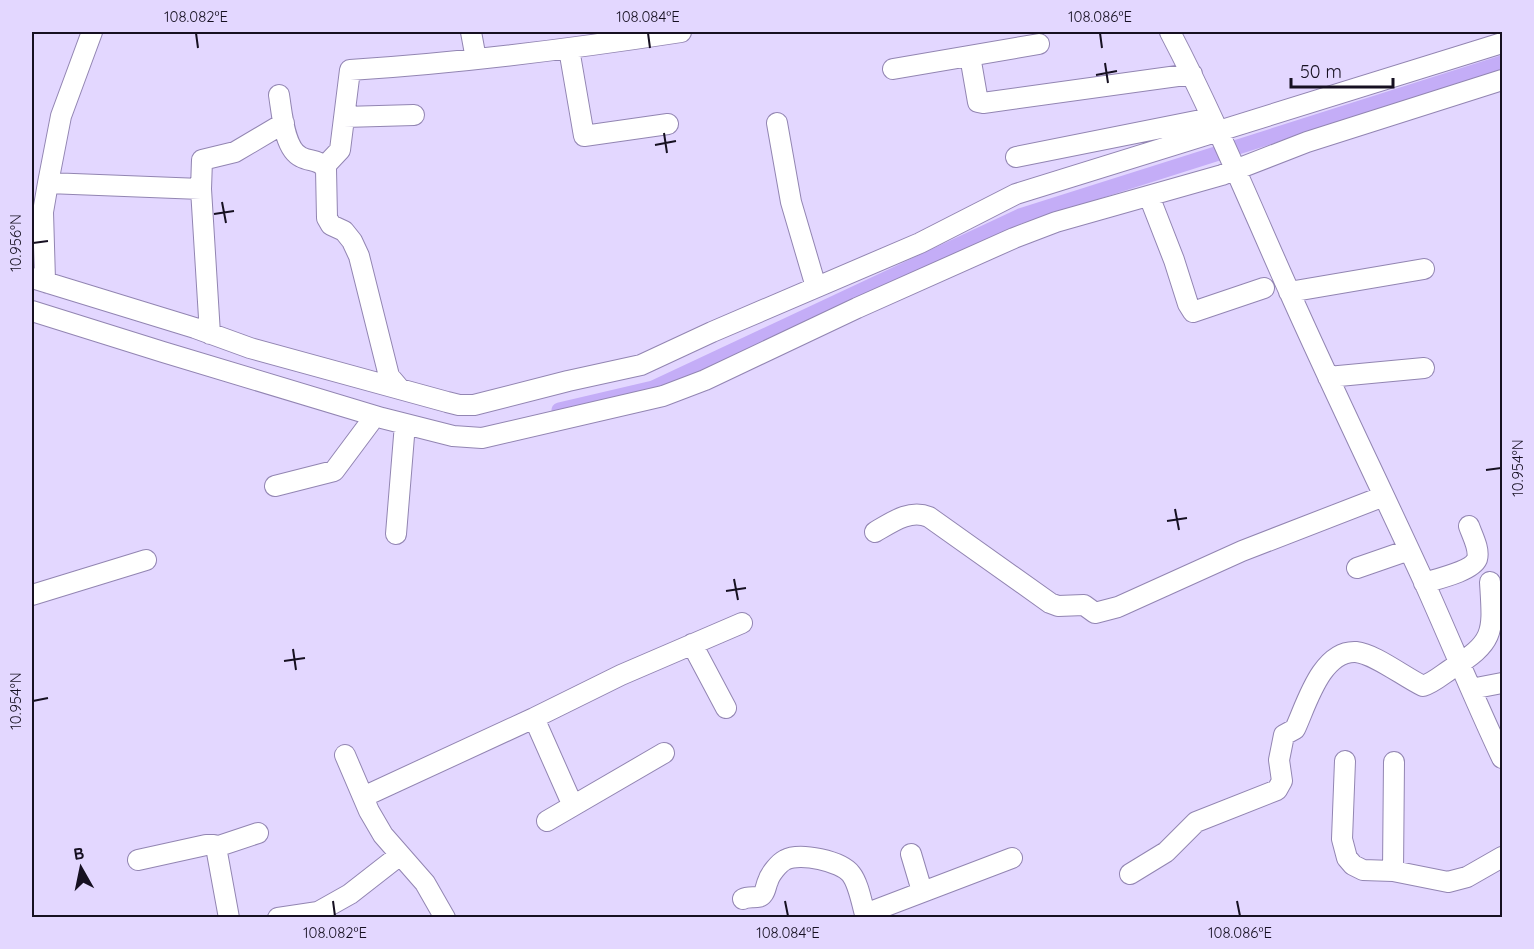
<svg xmlns="http://www.w3.org/2000/svg" width="1534" height="949" font-family="Quicksand,sans-serif">
  <style>
    .lines { fill: none; stroke-linecap: round; stroke-linejoin: round }
    .canal { stroke: #c4adf7; stroke-width: 15 }
    .minor-casing { stroke: #9285b2; stroke-width: 22 }
    .minor { stroke: #fff; stroke-width: 20 }
    .ticks { fill: none; stroke: #161021; stroke-width: 2 }
    .neatline { fill: none; stroke: #161021; stroke-width: 2 }
    .ticks-label { font-size: 15px; text-anchor: middle; fill: #161021 }
  </style>
  <rect width="100%" height="100%" fill="#e3d7ff"/>
  <g class="lines">
    <path class="canal" d="M 559,410 L 653,388 L 1020,216 L 1502,63"/>
    <g class="minor-casing">
      <path id="minor" d="M 471,32 L 476,59
        M 1170,32 C 1214,116 1250,204 1289,291 C 1333,390 1380,486 1425,584 C 1451,642 1475,701 1502,758
        M 569,49 L 584,136 L 668,124
        M 970,56 L 978,102 L 983,103 L 1192,74
        M 893,69 L 1039,44
        M 279,95 C 282,113 284,149 301,157 C 310,162 319,159 326,169 L 327,218 L 331,225 L 344,231 L 352,241 L 359,256 L 389,376 L 400,389
        M 344,117 L 414,115
        M 777,123 L 791,202 L 816,287
        M 1016,157 L 1211,118
        M 325,166 L 340,150 L 350,70 C 461,63 571,49 681,32
        M 48,183 L 201,189
        M 1149,196 L 1174,260 L 1188,304 L 1193,312 L 1264,288
        M 32,278 L 195,328 L 250,348 L 447,402 L 459,405 L 474,405 L 568,381 L 641,365 L 712,332 L 920,243 L 1016,194 L 1502,43
        M 48,283 L 45,280 L 43,212 L 48,183 L 61,116 L 92,32
        M 1289,292 L 1424,269
        M 32,311 L 163,352 L 382,418 L 453,436 L 482,438 L 663,396 L 705,380 L 857,308 L 1014,238 L 1056,222 L 1222,175 L 1307,142 L 1502,80
        M 210,334 L 201,189 L 202,160 L 235,152 L 284,123
        M 1328,377 L 1424,368
        M 275,486 L 334,471 L 375,416
        M 875,532 C 892,522 910,509 929,517 L 1050,603 L 1058,606 L 1084,605 L 1095,613 L 1118,607 L 1242,551 L 1384,496
        M 396,534 L 405,424
        M 1357,568 L 1409,550
        M 1424,583 C 1437,579 1472,571 1477,559 C 1480,549 1472,535 1469,526
        M 32,595 L 146,560
        M 692,644 L 726,708
        M 1471,689 L 1502,683
        M 534,718 L 573,806
        M 345,755 L 369,811 L 383,835 L 425,883 L 445,918
        M 1345,761 L 1342,839 L 1347,858 L 1353,865 L 1363,870 L 1393,871 L 1448,882 L 1467,877 L 1502,857
        M 363,797 L 534,718 L 621,675 L 742,623
        M 547,821 L 664,753
        M 216,847 L 258,833
        M 911,854 L 922,891
        M 138,860 L 206,845 L 214,845 L 216,847 L 229,918
        M 1393,871 L 1394,762
        M 1130,874 L 1166,852 L 1196,822 L 1277,790 L 1282,781 L 1279,760 L 1284,735 L 1295,729 C 1306,706 1321,650 1356,652 C 1375,654 1404,677 1423,686 C 1433,683 1442,675 1451,669 C 1496,641 1493,632 1490,582
        M 743,899 C 750,895 759,900 763,894 C 766,890 766,885 768,881 C 770,874 779,863 785,860 C 800,852 841,861 851,874 C 859,884 862,905 866,918
        M 865,914 L 1012,858
        M 278,918 L 318,912 L 350,894 L 400,855"/>
    </g>
    <use href="#minor" class="minor"/>
  </g>
  <path class="ticks" d="M 196,33 L 198,48M 648,33 L 650,48M 1100,33 L 1102,48M 1105,63 L 1108,83M 1096,75 L 1117,71M 664,133 L 667,153M 655,145 L 676,141M 222,202 L 226,223M 214,214 L 234,211M 33,243 L 48,241M 1486,470 L 1501,468M 1175,509 L 1179,530M 1167,521 L 1187,518M 734,579 L 738,600M 726,591 L 746,588M 293,649 L 296,670M 284,661 L 305,658M 33,701 L 48,698M 333,901 L 335,916M 785,901 L 788,916M 1237,901 L 1240,916"/>
  <rect width="1534" height="949" fill="none" stroke="#e3d7ff" stroke-width="66"/>
  <g transform="translate(81 868) rotate(351)" stroke="#e3d7ff" stroke-width="4.5" paint-order="stroke">
  <path d="M0-4.5L10 22L0 15L-10 22Z" fill="#161021"/>
  <text y="-9" font-size="16" font-weight="bold" text-anchor="middle" fill="#161021">B</text>
  </g>
  <path d="M1291 78v9h102v-9" fill="none" stroke="#161021" stroke-width="3"/>
  <text x="1300" y="78" font-size="18" fill="#161021" stroke="#e3d7ff" stroke-width="4.5" paint-order="stroke">50 m</text>
  <rect x="33" y="33" width="1468" height="883" class="neatline"/>
  <g class="ticks-label">
    <text x="196" y="22">108.082°E</text>
    <text x="648" y="22">108.084°E</text>
    <text x="1100" y="22">108.086°E</text>
    <text transform="translate(16 243) rotate(-90)" y="5">10.956°N</text>
    <text transform="translate(1518 468) rotate(-90)" y="5">10.954°N</text>
    <text transform="translate(16 701) rotate(-90)" y="5">10.954°N</text>
    <text x="335" y="938">108.082°E</text>
    <text x="788" y="938">108.084°E</text>
    <text x="1240" y="938">108.086°E</text>
  </g>
</svg>
